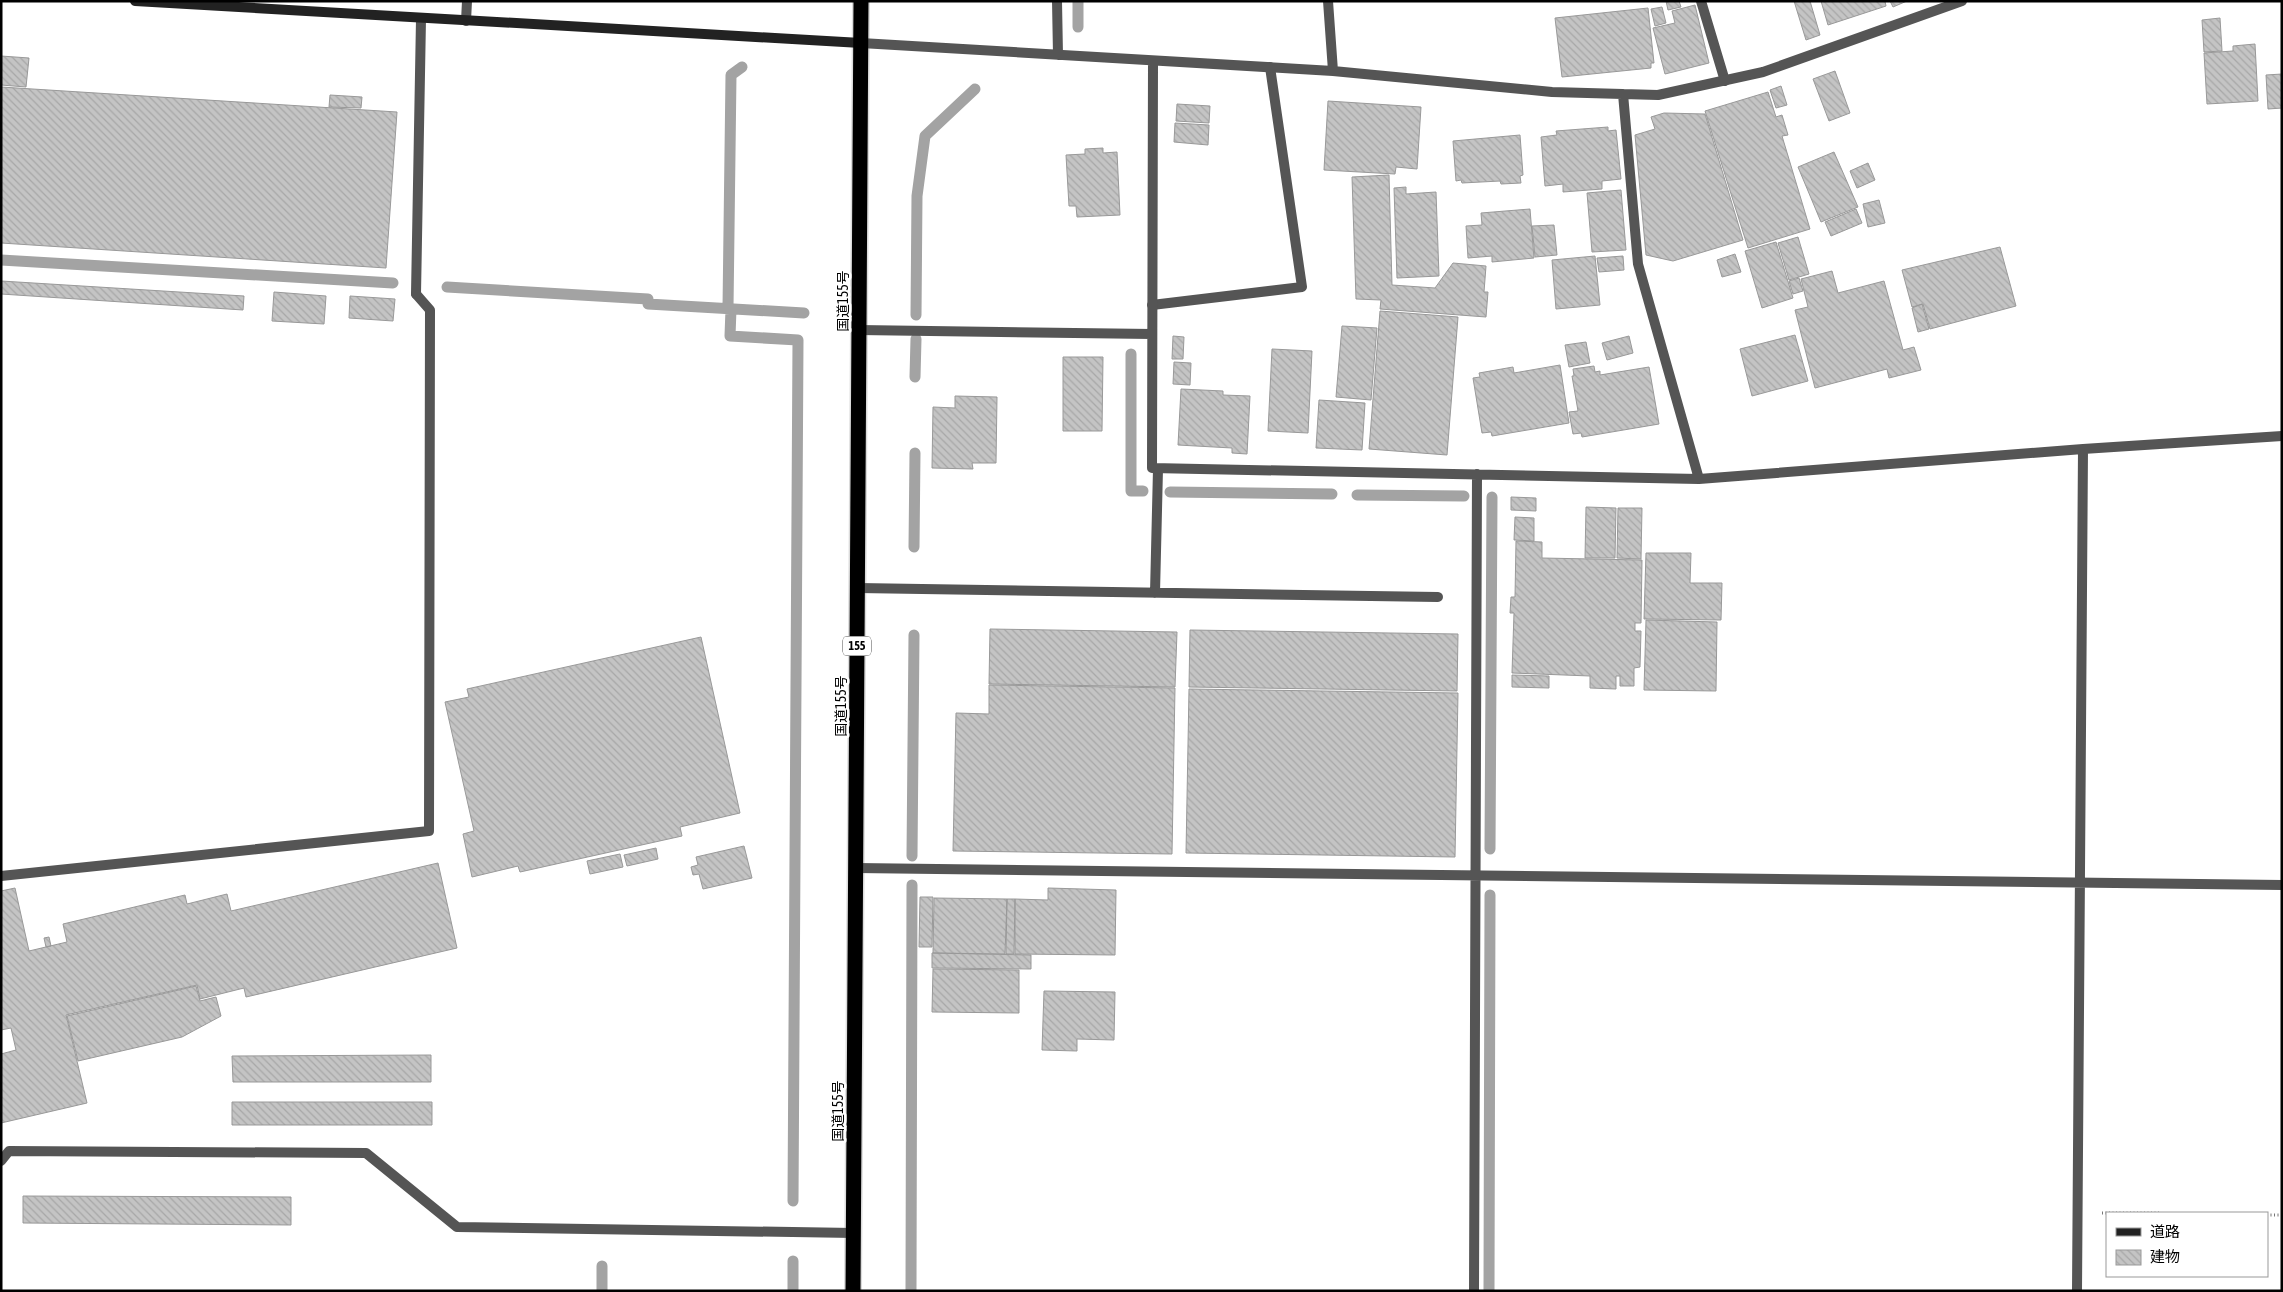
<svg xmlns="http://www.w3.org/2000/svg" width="2283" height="1292" font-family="'Asap Condensed','Noto Sans JP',sans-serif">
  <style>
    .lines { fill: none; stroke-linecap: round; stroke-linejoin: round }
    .stream { stroke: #a3a3a3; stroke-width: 11 }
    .building { fill: url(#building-back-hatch); stroke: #999 }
    .highway-casing { stroke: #dbdbdb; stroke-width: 18 }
    .path { stroke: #777; stroke-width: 3; stroke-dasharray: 1 2.5; stroke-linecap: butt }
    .lane { stroke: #555; stroke-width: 10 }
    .street { stroke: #555; stroke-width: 10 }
    .secondary { stroke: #222; stroke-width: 10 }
    .highway { stroke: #000; stroke-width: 15 }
    .labels { text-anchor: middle; stroke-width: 5; stroke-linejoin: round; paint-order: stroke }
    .shield { fill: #fff; stroke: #4c4c4c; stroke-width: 1 }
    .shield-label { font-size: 12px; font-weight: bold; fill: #000 }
    .street-label { font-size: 14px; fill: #000; stroke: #fff }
  </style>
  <defs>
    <pattern id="building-back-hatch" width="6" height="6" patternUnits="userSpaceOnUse" patternTransform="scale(1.25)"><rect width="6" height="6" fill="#c4c4c4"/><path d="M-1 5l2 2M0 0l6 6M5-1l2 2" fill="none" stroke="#a7a7a7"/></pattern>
  </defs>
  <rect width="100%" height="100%" fill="#fff"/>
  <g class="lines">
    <path class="stream" d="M 1078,27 L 1078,1
      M 1,260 L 393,283
      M 447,287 L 648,299 L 648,304 L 804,313
      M 728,308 L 731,75 L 742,67
      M 731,309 L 730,336 L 798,340 L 793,1201
      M 916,315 L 917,196 L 925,136 L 975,89
      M 1131,354 L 1131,491 L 1143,491
      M 915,377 L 916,339
      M 1170,492 L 1332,494
      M 1357,495 L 1464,496
      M 914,547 L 915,453
      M 1490,849 L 1492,497
      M 912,856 L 914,635
      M 602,1291 L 602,1266
      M 793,1291 L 793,1261
      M 911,1291 L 912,885
      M 1489,1291 L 1490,895"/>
  </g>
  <path class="building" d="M 1666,1 L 1679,1 L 1681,7 L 1668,10 Z
    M 1794,1 L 1810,1 L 1820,35 L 1806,40 Z
    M 1821,1 L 1885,1 L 1886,6 L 1828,25 Z
    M 1890,1 L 1907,1 L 1893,7 Z
    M 1695,5 L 1709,63 L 1665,74 L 1653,28 L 1675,23 L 1672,11 Z
    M 1662,7 L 1666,23 L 1655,26 L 1651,9 Z
    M 1648,8 L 1654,63 L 1651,63 L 1651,68 L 1562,77 L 1555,18 Z
    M 2220,18 L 2222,51 L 2204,52 L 2202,20 Z
    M 2255,44 L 2258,101 L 2207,104 L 2204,53 L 2233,51 L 2233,46 Z
    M 1,56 L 29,58 L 26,87 L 1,85 Z
    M 1835,71 L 1850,113 L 1829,121 L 1813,79 Z
    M 2282,74 L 2282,108 L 2268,109 L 2266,75 Z
    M 1781,86 L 1787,105 L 1776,108 L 1770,90 Z
    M 1,87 L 397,112 L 386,268 L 1,243 Z
    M 1768,92 L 1776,117 L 1782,115 L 1788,135 L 1782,136 L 1810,229 L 1748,248 L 1705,111 Z
    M 330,95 L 362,97 L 361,108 L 329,107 Z
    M 1328,101 L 1421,107 L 1417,169 L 1396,167 L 1395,174 L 1324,170 Z
    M 1177,104 L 1210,106 L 1209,123 L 1176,121 Z
    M 1664,113 L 1705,114 L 1743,240 L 1673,261 L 1646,255 L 1635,135 L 1655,129 L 1651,117 Z
    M 1175,123 L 1209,125 L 1208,145 L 1174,142 Z
    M 1608,127 L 1608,131 L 1616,130 L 1621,179 L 1602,181 L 1602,189 L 1563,192 L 1563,184 L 1545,186 L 1541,137 L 1557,135 L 1556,131 Z
    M 1520,135 L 1523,175 L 1520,176 L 1521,183 L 1501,184 L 1500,181 L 1462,183 L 1461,180 L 1456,181 L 1453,141 Z
    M 1103,148 L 1103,153 L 1117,152 L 1120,215 L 1077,217 L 1076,206 L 1069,206 L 1066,155 L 1085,154 L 1085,149 Z
    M 1834,152 L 1858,207 L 1821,222 L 1798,167 Z
    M 1868,163 L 1875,180 L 1857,188 L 1850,171 Z
    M 1389,175 L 1392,285 L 1435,288 L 1453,263 L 1486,266 L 1484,292 L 1488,292 L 1486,317 L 1380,309 L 1381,300 L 1356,299 L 1352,177 Z
    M 1406,187 L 1406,194 L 1436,192 L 1439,276 L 1397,278 L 1394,188 Z
    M 1621,190 L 1626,250 L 1592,252 L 1587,193 Z
    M 1879,200 L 1885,223 L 1868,227 L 1863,204 Z
    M 1530,209 L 1534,258 L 1492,262 L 1492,256 L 1468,258 L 1466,226 L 1482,225 L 1481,213 Z
    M 1856,209 L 1862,223 L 1831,236 L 1825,222 Z
    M 1554,225 L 1557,255 L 1535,257 L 1532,226 Z
    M 1798,237 L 1809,274 L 1789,280 L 1778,243 Z
    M 1776,242 L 1793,298 L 1762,308 L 1745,251 Z
    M 2000,247 L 2016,306 L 1930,329 L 1923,304 L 1912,307 L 1902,270 Z
    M 1735,254 L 1741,272 L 1722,277 L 1717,260 Z
    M 1595,256 L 1600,305 L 1556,309 L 1552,260 Z
    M 1623,256 L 1624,270 L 1599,272 L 1597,258 Z
    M 1832,271 L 1838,293 L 1884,281 L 1903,350 L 1914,347 L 1921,370 L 1889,378 L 1887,369 L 1815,388 L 1795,310 L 1808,307 L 1801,279 Z
    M 1799,278 L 1803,291 L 1793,294 L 1789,281 Z
    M 1,281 L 244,296 L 243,310 L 1,294 Z
    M 274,292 L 326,296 L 324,324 L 272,321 Z
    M 350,296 L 395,299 L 393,321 L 349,318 Z
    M 1922,304 L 1929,329 L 1918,332 L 1912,308 Z
    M 1380,311 L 1458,317 L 1447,455 L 1369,449 Z
    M 1342,326 L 1377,328 L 1371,400 L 1336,397 Z
    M 1795,335 L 1808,381 L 1752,396 L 1740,349 Z
    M 1173,336 L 1184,337 L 1183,359 L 1172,359 Z
    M 1629,336 L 1633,353 L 1607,360 L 1602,343 Z
    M 1586,342 L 1590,363 L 1569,367 L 1565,345 Z
    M 1272,349 L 1312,351 L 1308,433 L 1268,431 Z
    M 1063,357 L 1103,357 L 1102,431 L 1063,431 Z
    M 1174,362 L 1191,363 L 1190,385 L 1173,384 Z
    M 1560,365 L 1569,423 L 1492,436 L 1491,432 L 1482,433 L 1473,378 L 1480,377 L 1479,373 L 1513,367 L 1514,373 Z
    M 1594,366 L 1595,372 L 1600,371 L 1600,375 L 1649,367 L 1659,424 L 1582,437 L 1581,433 L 1573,434 L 1569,412 L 1578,411 L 1572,376 L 1574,376 L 1573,369 Z
    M 1181,389 L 1223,391 L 1223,395 L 1250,396 L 1247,454 L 1232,453 L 1232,448 L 1178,445 Z
    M 955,396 L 997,397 L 996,463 L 972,463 L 973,469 L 932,468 L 933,407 L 955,408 Z
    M 1319,400 L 1365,403 L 1362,450 L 1316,448 Z
    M 1511,497 L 1536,498 L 1536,511 L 1511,510 Z
    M 1586,507 L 1616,508 L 1615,558 L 1585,558 Z
    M 1618,508 L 1642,508 L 1641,559 L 1617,558 Z
    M 1515,517 L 1534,518 L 1534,541 L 1514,540 Z
    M 1516,541 L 1542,542 L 1542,558 L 1642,560 L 1641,623 L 1635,623 L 1635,631 L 1641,631 L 1640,667 L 1634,668 L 1634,686 L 1620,686 L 1620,676 L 1616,676 L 1616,689 L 1590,688 L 1590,676 L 1512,673 L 1514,613 L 1510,613 L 1511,597 L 1515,597 Z
    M 1646,553 L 1691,553 L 1690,583 L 1722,583 L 1721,620 L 1644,619 Z
    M 1646,620 L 1717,622 L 1716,691 L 1644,690 Z
    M 990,629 L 1177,632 L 1175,687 L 989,684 Z
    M 1190,630 L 1458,634 L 1457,691 L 1189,687 Z
    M 701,637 L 740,813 L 680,827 L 682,836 L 520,872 L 518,866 L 472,877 L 463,834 L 474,831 L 445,702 L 469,697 L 467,689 Z
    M 1512,675 L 1549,676 L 1549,688 L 1512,687 Z
    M 989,685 L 1175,688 L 1172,854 L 953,851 L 956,713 L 989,714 Z
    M 1189,689 L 1458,693 L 1455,857 L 1186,853 Z
    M 744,846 L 752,878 L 703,889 L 699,874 L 693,875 L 691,867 L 698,865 L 696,857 Z
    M 656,848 L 658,859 L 627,866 L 624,855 Z
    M 620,854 L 623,867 L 590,874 L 587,861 Z
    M 438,863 L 457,948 L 246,997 L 244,988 L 200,999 L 197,985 L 66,1015 L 87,1103 L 1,1123 L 1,1054 L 16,1050 L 11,1028 L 1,1030 L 1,891 L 15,888 L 29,951 L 67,942 L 63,924 L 185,895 L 187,904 L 227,894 L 231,911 Z
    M 1048,888 L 1116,890 L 1115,955 L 1015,954 L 1015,899 L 1048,900 Z
    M 920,897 L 933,897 L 932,947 L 919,947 Z
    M 934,898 L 1007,899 L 1005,954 L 933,953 Z
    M 1007,899 L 1015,899 L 1014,954 L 1006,954 Z
    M 49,937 L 51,946 L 46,947 L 44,938 Z
    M 932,953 L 1031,955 L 1031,969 L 932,968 Z
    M 933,969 L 1019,970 L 1019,1013 L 932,1012 Z
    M 196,986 L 200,1001 L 216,997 L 221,1016 L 182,1037 L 78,1061 L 67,1016 Z
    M 1044,991 L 1115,992 L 1114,1040 L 1077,1039 L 1077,1051 L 1042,1050 Z
    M 431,1055 L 431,1082 L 233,1082 L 232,1056 Z
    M 232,1102 L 432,1102 L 432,1125 L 232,1125 Z
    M 23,1196 L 291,1197 L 291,1225 L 23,1223 Z"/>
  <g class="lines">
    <g class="highway-casing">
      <path id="highway" d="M 853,1291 L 861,1"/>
    </g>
    <path class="path" d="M 2102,1213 L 2159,1213
      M 2267,1215 L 2282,1215"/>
    <path class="lane" d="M 1701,1 L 1725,81
      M 1152,305 L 1302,287 L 1270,67
      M 858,588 L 1438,597
      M 1155,593 L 1158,469
      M 1,876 L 429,831 L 430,310 L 416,294
      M 1,1161 L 9,1151 L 366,1153 L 457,1227 L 854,1233"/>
    <path class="street" d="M 1057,1 L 1058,55
      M 1328,1 L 1333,71
      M 466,21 L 467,1
      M 861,43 L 1333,71 L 1552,92 L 1658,95 L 1763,72 L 1962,1
      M 1153,61 L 1152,468 L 1699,479 L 2083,449 L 2077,1291
      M 1623,94 L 1638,264 L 1699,479
      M 416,294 L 421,19
      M 859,330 L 1152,334
      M 2083,449 L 2282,436
      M 856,868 L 2282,885
      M 1474,1291 L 1477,474"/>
    <path class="secondary" d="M 135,1 L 861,43"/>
    <use href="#highway" class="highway"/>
  </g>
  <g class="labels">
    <rect class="shield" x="843" y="636.5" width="28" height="19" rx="4"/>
    <g class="shield-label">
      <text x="857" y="650">155</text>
    </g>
    <g class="street-label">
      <text transform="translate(843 301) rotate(-90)" y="5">国道155号</text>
      <text transform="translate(841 706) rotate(-90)" y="5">国道155号</text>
      <text transform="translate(838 1111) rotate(-90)" y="5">国道155号</text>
    </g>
  </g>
  <rect width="2283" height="1292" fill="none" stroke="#000000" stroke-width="5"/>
  <rect x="2106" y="1212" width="162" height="65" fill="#ffffff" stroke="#999999"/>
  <rect x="2116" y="1228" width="25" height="8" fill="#222222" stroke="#999999"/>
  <text x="2150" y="1237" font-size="15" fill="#000000">道路</text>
  <rect x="2116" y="1250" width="25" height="15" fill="url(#building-back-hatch)" stroke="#999999"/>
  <text x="2150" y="1262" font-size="15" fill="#000000">建物</text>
</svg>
